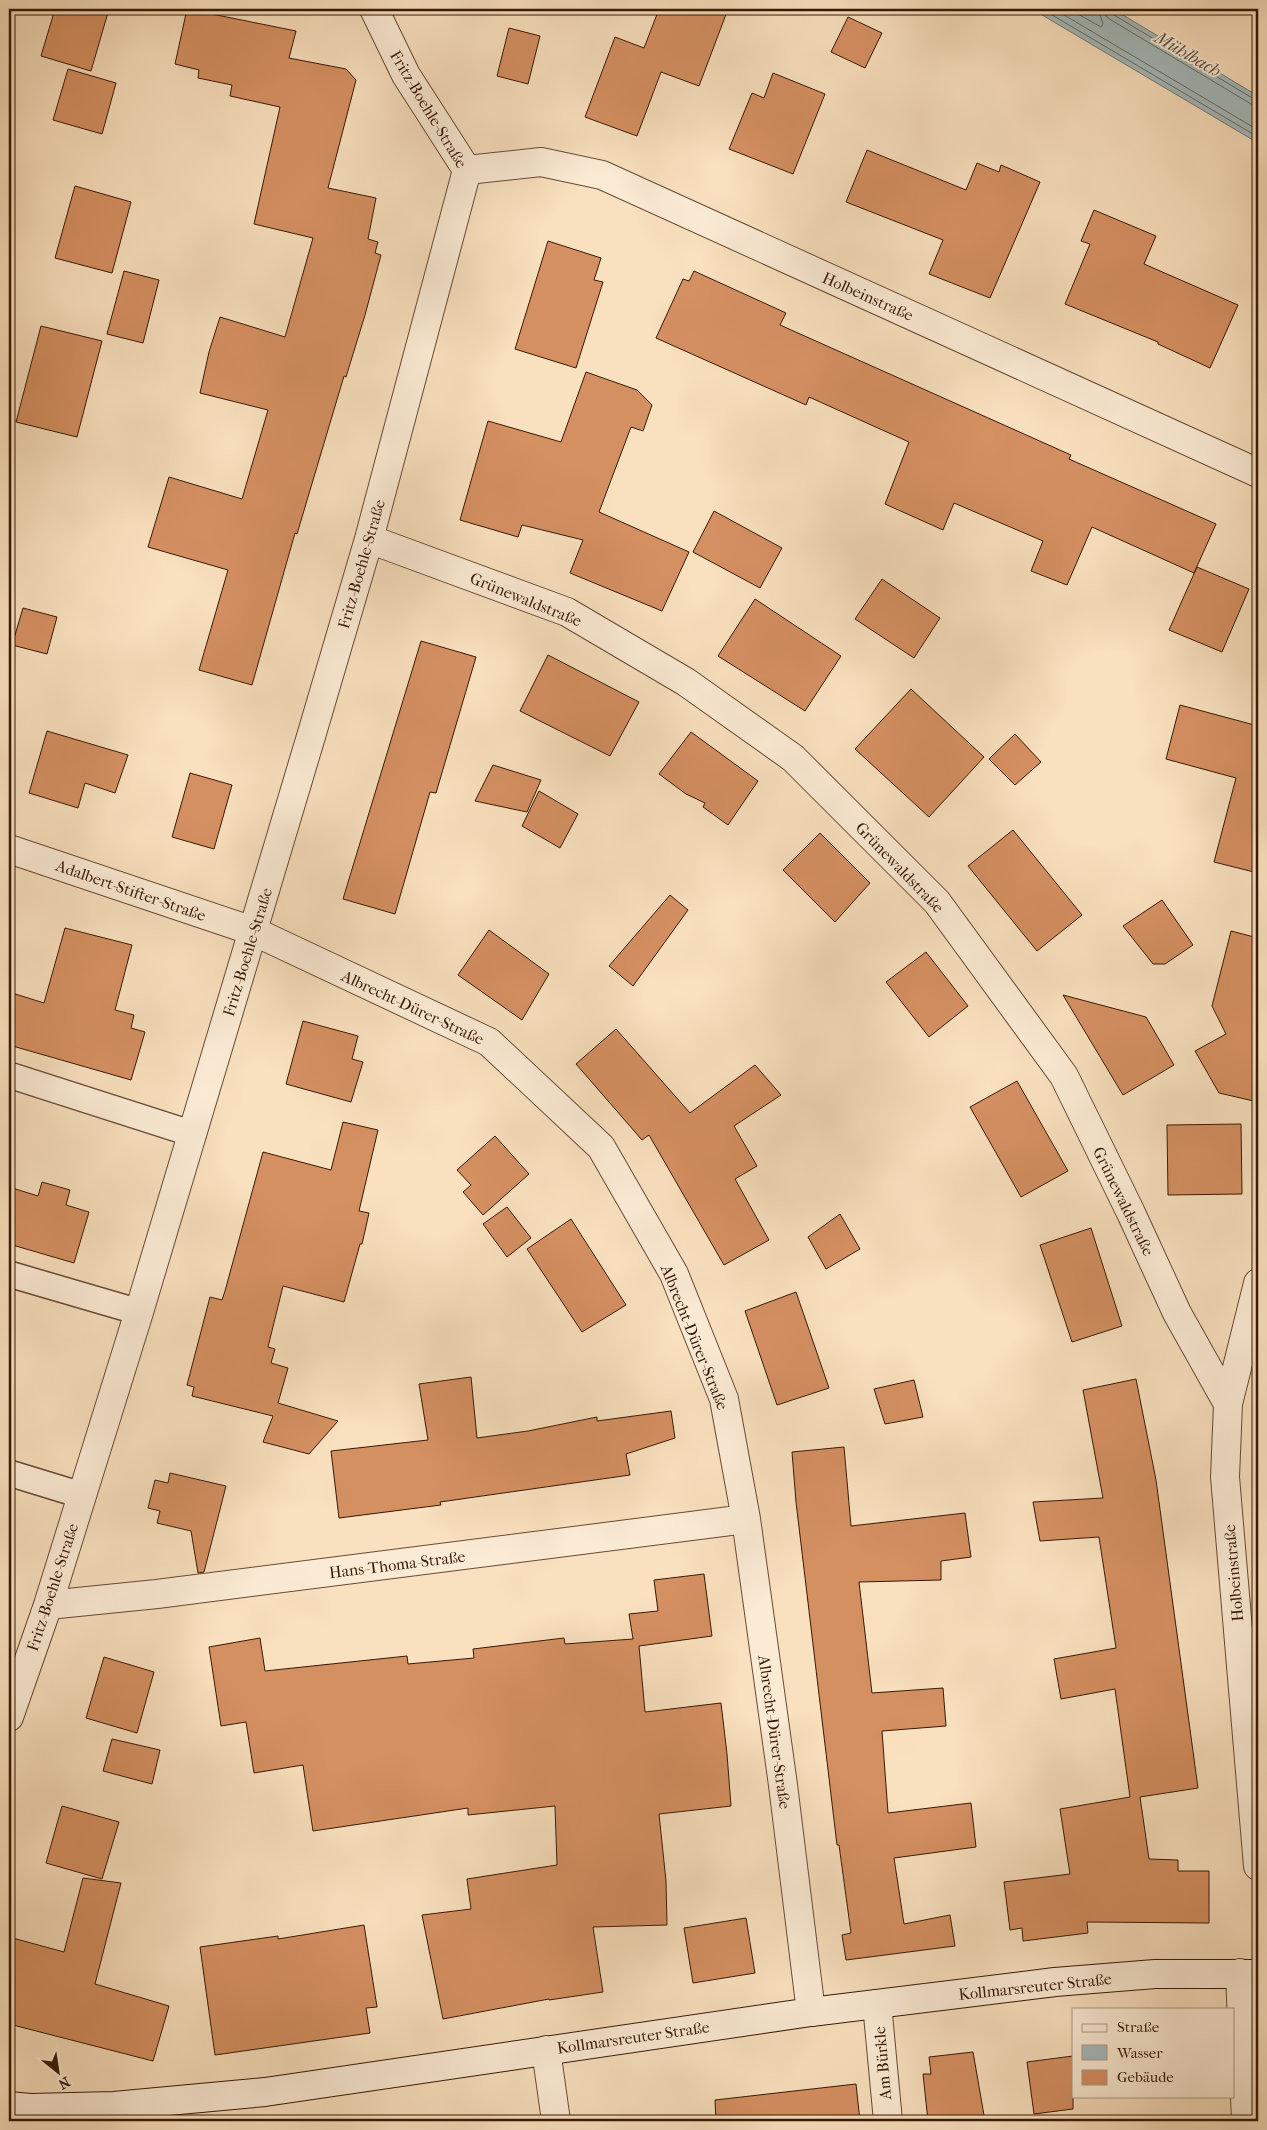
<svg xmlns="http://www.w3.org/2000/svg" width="1267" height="2130" font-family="'IM FELL French Canon',serif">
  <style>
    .water { fill: #a3babd; stroke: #787974 }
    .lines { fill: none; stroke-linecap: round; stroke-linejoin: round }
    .shore { stroke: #6d6962; stroke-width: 1 }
    .building { fill: #d59062; stroke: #371806 }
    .pedestrian-casing { stroke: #684a34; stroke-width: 28 }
    .minor-casing { stroke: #684a34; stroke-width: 30 }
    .secondary-casing { stroke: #371806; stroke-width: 30 }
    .pedestrian { stroke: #fbebd5; stroke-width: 25 }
    .minor { stroke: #fbebd5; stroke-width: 28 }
    .secondary { stroke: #fbebd5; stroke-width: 28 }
    .labels { text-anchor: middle; stroke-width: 4; stroke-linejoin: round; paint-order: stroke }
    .street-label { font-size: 16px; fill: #371806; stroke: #fbebd5 }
    .water-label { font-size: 18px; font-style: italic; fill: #5d5146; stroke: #fbebd5 }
  </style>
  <rect width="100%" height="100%" fill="#f9e0be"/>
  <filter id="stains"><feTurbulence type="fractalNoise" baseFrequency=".004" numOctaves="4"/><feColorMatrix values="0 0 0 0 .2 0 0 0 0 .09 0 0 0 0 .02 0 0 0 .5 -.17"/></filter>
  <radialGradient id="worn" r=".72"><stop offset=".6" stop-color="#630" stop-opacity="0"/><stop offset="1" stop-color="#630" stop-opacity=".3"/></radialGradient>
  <path class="water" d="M 1032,9 L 1113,9 L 1258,96 L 1258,143 Z"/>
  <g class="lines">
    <path class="shore" d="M 1042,9 L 1258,137
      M 1054,9 L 1258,130
      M 1069,9 L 1101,27 L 1103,24 L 1098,9
      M 1105,9 L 1106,16 L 1111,20 L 1251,104 L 1258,106
      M 1111,9 L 1114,15 L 1254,99 L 1258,100"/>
  </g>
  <path class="building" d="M 55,9 L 109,9 L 91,71 L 41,56 Z
    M 187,9 L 296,31 L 289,58 L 346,69 L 356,80 L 328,188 L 376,198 L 368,239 L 378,242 L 375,253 L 381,255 L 365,315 L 346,377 L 344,376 L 297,534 L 295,533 L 252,685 L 199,670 L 228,570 L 148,547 L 169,477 L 242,499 L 268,410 L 200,393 L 209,352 L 220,317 L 285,337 L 313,238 L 254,224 L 280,107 L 230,96 L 232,85 L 198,78 L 199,70 L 175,64 Z
    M 659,9 L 728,9 L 699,86 L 661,72 L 637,136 L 585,117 L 615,37 L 644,48 Z
    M 848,17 L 882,33 L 865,68 L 831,52 Z
    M 509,28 L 540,36 L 528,84 L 497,76 Z
    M 68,69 L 116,83 L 102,134 L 53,120 Z
    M 773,73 L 825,94 L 793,174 L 729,149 L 752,93 L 764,98 Z
    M 867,150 L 966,190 L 977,163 L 999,172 L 1001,165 L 1040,182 L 990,298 L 929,274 L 943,240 L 846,202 Z
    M 75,186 L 131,202 L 112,273 L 55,258 Z
    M 1094,210 L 1156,236 L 1144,264 L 1238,305 L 1210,368 L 1158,344 L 1158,342 L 1065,304 L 1090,244 L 1081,241 Z
    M 548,241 L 601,258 L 594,280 L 603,282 L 576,368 L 515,349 Z
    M 124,271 L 159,280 L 143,343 L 107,334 Z
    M 694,271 L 786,313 L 780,325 L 1071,455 L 1069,459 L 1216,524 L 1194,573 L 1092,527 L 1067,585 L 1031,571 L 1043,541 L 954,503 L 943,530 L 885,504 L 909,442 L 809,397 L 806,405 L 656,338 L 683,279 L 689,281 Z
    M 41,326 L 102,341 L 77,437 L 16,422 Z
    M 586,372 L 637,390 L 652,405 L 643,431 L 631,427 L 599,512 L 689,552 L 662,611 L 570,573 L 583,540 L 522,525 L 518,537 L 460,520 L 488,421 L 561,442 Z
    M 714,511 L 782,548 L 760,588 L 693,552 Z
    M 1197,567 L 1249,589 L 1222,652 L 1169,630 Z
    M 882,579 L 940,618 L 914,658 L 855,619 Z
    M 755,599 L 841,656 L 805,711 L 718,656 Z
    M 23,608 L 57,617 L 47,654 L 12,645 Z
    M 421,641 L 476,657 L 436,793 L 430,792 L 395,914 L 343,899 Z
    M 548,655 L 639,702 L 610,756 L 520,711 Z
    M 911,689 L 984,757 L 929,817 L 855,749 Z
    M 1180,705 L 1258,726 L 1258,873 L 1214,862 L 1236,778 L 1166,759 Z
    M 47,731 L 128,755 L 115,793 L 85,783 L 78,808 L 29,793 Z
    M 691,732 L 758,781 L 728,825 L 703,807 L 705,803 L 686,794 L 659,774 Z
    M 1015,734 L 1041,762 L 1015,785 L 989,759 Z
    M 493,765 L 541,780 L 527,812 L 475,801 Z
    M 190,773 L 232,785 L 214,849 L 172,837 Z
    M 539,791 L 578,814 L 560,848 L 522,826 Z
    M 1013,830 L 1082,915 L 1037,951 L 968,866 Z
    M 820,833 L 870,883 L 835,922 L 783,870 Z
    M 670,895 L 688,910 L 633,986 L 609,966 Z
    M 1162,900 L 1193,945 L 1165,964 L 1153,964 L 1123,926 Z
    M 65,928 L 132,945 L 115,1010 L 134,1015 L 131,1028 L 145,1032 L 131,1080 L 9,1045 L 9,992 L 44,1003 Z
    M 489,930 L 549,974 L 522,1020 L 458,975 Z
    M 1231,931 L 1258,938 L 1258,1102 L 1219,1093 L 1195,1051 L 1226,1034 L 1212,1006 Z
    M 926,952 L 968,1006 L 929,1037 L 886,982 Z
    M 1063,995 L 1146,1017 L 1174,1065 L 1123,1095 Z
    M 303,1021 L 358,1036 L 352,1059 L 363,1062 L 351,1102 L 286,1084 Z
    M 616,1029 L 690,1113 L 755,1065 L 781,1095 L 734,1126 L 757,1166 L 735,1179 L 769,1240 L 724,1265 L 649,1135 L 642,1140 L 576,1064 Z
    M 1017,1081 L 1068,1171 L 1021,1197 L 970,1107 Z
    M 343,1122 L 378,1130 L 359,1211 L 369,1213 L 362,1244 L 360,1244 L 344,1302 L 283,1286 L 268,1347 L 275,1349 L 271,1363 L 288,1368 L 278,1403 L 338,1421 L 309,1454 L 263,1442 L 273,1416 L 192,1396 L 194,1387 L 187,1385 L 210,1297 L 222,1300 L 225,1291 L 263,1152 L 331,1170 Z
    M 1241,1124 L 1242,1194 L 1168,1195 L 1167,1125 Z
    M 495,1136 L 529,1174 L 483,1215 L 463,1192 L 471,1185 L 457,1170 Z
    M 42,1182 L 70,1190 L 66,1205 L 89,1212 L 74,1263 L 9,1244 L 9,1187 L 38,1196 Z
    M 507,1207 L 531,1238 L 507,1257 L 483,1224 Z
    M 840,1214 L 860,1249 L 826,1269 L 808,1237 Z
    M 571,1219 L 626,1305 L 582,1332 L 527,1249 Z
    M 1091,1228 L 1122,1326 L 1072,1342 L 1040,1245 Z
    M 796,1292 L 829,1388 L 777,1405 L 745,1311 Z
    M 471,1377 L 477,1438 L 528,1431 L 597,1417 L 597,1421 L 671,1411 L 675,1438 L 626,1454 L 630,1475 L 440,1502 L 441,1505 L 339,1518 L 331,1451 L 428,1440 L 419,1384 Z
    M 1136,1379 L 1156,1480 L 1198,1788 L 1140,1797 L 1149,1859 L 1178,1860 L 1178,1871 L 1209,1871 L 1209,1923 L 1087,1922 L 1088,1933 L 1023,1941 L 1022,1928 L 1010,1930 L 1004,1882 L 1070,1874 L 1060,1809 L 1130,1797 L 1115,1689 L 1061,1699 L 1054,1659 L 1116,1648 L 1099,1537 L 1040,1541 L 1033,1502 L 1103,1498 L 1083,1390 Z
    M 914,1380 L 923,1417 L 885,1424 L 874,1389 Z
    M 844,1447 L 851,1526 L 965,1513 L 971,1557 L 941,1561 L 941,1580 L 859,1582 L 872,1693 L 943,1688 L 946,1726 L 882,1731 L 888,1813 L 971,1803 L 976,1847 L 894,1858 L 904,1924 L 950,1915 L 955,1946 L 846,1960 L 842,1935 L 851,1933 L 839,1845 L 837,1845 L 796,1502 L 792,1452 Z
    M 170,1473 L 226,1486 L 204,1572 L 198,1573 L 191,1531 L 157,1523 L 160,1511 L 148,1508 L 155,1480 L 168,1483 Z
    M 704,1574 L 712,1636 L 639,1646 L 645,1712 L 721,1703 L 727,1754 L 731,1806 L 659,1814 L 666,1881 L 667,1925 L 593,1927 L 603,1992 L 549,2000 L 549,1999 L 443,2019 L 422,1915 L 471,1909 L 467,1879 L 557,1865 L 555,1806 L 468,1815 L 468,1808 L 313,1831 L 303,1765 L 254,1773 L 246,1722 L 221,1726 L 209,1647 L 260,1638 L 265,1671 L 407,1656 L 408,1664 L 474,1658 L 473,1649 L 564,1638 L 565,1644 L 633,1639 L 629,1614 L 658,1611 L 654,1580 Z
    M 104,1657 L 154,1672 L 137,1733 L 86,1718 Z
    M 112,1739 L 160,1750 L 152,1784 L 103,1771 Z
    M 62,1806 L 119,1822 L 102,1879 L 46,1863 Z
    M 83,1878 L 121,1883 L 95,1984 L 169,2006 L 153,2061 L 9,2024 L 9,1937 L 64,1952 Z
    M 746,1918 L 755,1973 L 693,1983 L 684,1928 Z
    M 364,1925 L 377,2007 L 366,2008 L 370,2033 L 215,2055 L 200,1947 L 278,1936 L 278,1939 Z
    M 973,2052 L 985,2121 L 928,2121 L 923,2074 L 931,2074 L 929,2057 Z
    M 1073,2056 L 1073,2109 L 1034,2114 L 1027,2062 Z
    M 856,2084 L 860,2121 L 716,2121 L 715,2100 Z"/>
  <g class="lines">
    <g class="pedestrian-casing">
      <path id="pedestrian" d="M 9,1075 L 193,1134
        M 9,1274 L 139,1312
        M 9,1473 L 81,1495"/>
    </g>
    <g class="minor-casing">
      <path id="minor" d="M 467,170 L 541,162 L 602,175 L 1258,473
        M 369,539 L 567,612 L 686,682 L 793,758 L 937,902 L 1064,1076 L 1131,1213 L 1177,1313 L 1228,1404
        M 9,849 L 253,931 L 489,1042 L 601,1147 L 674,1274 L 724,1399 L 746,1519 L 783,1785 L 811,2012
        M 1258,1283 L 1228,1404 L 1225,1477 L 1258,1866
        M 48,1605 L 157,1594 L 746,1519
        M 9,1717 L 48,1605 L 139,1312 L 312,733 L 369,539 L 467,170 L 406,75 L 374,9
        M 1240,1973 L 1246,2121
        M 877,2004 L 888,2121
        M 546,2050 L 556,2121"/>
    </g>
    <g class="secondary-casing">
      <path id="secondary" d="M 9,2106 L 30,2108 L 114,2106 L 265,2092 L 811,2012 L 1055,1982 L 1155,1974 L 1258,1974"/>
    </g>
    <use href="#pedestrian" class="pedestrian"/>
    <use href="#minor" class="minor"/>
    <use href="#secondary" class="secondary"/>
  </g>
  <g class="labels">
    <g class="street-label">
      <text transform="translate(429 109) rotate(59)" y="6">Fritz-Boehle-Straße</text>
      <text transform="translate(868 296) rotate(24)" y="6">Holbeinstraße</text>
      <text transform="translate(361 564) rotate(-74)" y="6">Fritz-Boehle-Straße</text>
      <text transform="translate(526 599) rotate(22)" y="6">Grünewaldstraße</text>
      <text transform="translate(900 867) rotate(46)" y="6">Grünewaldstraße</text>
      <text transform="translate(131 890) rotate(19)" y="6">Adalbert-Stifter-Straße</text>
      <text transform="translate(247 952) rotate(-73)" y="6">Fritz-Boehle-Straße</text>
      <text transform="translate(413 1007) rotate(25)" y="6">Albrecht-Dürer-Straße</text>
      <text transform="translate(1124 1201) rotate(64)" y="6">Grünewaldstraße</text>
      <text transform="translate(695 1337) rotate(68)" y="6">Albrecht-Dürer-Straße</text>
      <text transform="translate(397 1564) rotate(-7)" y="6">Hans-Thoma-Straße</text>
      <text transform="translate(1233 1573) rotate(-95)" y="6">Holbeinstraße</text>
      <text transform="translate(52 1587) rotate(-72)" y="6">Fritz-Boehle-Straße</text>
      <text transform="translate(775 1732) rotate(82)" y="6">Albrecht-Dürer-Straße</text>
      <text transform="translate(1035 1986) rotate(-6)" y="6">Kollmarsreuter Straße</text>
      <text transform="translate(633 2037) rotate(-8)" y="6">Kollmarsreuter Straße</text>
      <text transform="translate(882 2063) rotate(-95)" y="6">Am Bürkle</text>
    </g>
    <g class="water-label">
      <text transform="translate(1188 54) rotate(30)" y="6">Mühlbach</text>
    </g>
  </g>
  <rect width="1267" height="2130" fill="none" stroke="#f9e0be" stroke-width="30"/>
  <rect x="10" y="10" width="1247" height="2110" fill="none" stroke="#371806" stroke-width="2.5"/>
  <rect x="15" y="15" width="1237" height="2100" fill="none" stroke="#371806"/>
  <rect x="1072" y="2008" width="162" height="90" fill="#fbebd5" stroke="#ad9782"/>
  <rect x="1082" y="2024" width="25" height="8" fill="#fbebd5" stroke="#ad9782"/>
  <text x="1117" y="2032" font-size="15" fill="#371806">Straße</text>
  <rect x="1082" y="2045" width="25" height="15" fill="#a3babd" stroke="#ad9782"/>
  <text x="1117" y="2058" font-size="15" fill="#371806">Wasser</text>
  <rect x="1082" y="2070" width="25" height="15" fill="#d59062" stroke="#ad9782"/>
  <text x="1117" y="2082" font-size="15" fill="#371806">Gebäude</text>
  <g transform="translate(58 2072) rotate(150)" stroke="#fbebd5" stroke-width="4" paint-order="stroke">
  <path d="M0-4L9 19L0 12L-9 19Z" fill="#371806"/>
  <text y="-8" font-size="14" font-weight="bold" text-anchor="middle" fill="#371806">N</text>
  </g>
  <rect width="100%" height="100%" filter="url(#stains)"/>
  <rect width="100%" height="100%" fill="url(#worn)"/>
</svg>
